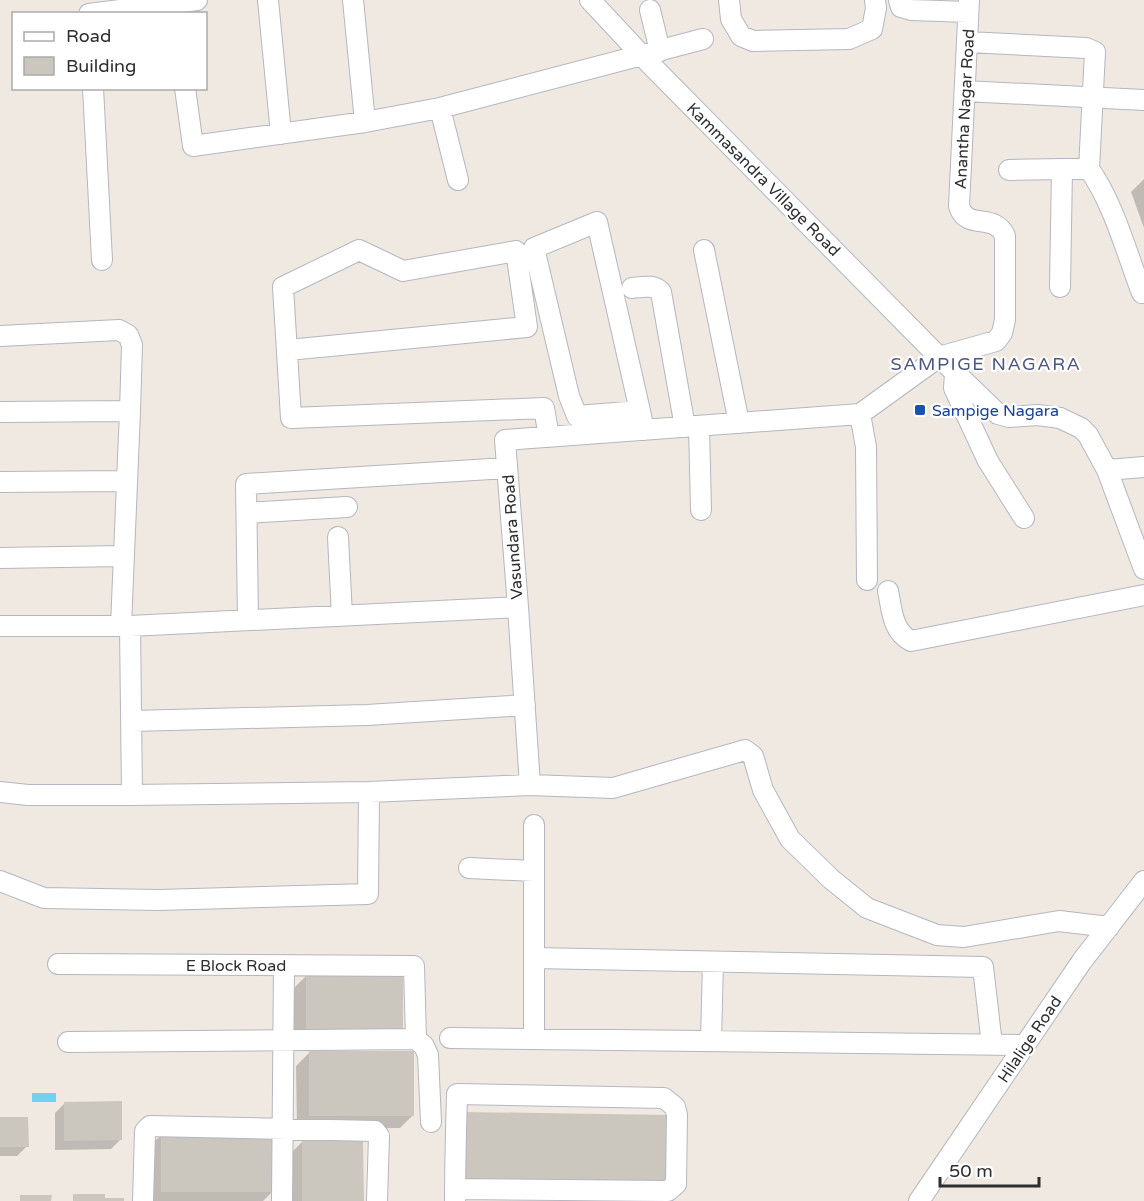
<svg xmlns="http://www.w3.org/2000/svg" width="1144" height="1201" font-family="'Varela Round',sans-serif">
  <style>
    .water { fill: #75cff0 }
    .shadow { fill: #0003 }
    .building { fill: #cbc7bf }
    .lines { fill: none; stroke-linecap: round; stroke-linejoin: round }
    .minor-casing { stroke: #b4b7c1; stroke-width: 22 }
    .minor { stroke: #fff; stroke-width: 20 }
    .transit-dot { fill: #1a4fb4; stroke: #fff; stroke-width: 2 }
    .labels { text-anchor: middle; stroke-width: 4.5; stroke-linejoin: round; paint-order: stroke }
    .street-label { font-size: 16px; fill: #2e2e2e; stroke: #fff }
    .transit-label { font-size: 16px; fill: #164399; stroke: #fff; text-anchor: start }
    .neighbourhood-label { font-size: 18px; letter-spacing: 1.5px; fill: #4d5680; stroke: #fff }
  </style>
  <rect width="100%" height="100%" fill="#efe9e1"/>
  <path class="water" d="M 32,1093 L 56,1093 L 56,1102 L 32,1102 Z"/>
  <path class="shadow" d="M 1144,179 L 1144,228 L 1131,192 Z
    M 402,975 L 294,1046 L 293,989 L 306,976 Z
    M 309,1053 L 413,1115 L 400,1128 L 297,1129 L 296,1066 Z
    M 65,1103 L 120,1140 L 111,1149 L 55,1150 L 55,1113 Z
    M 0,1118 L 27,1146 L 17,1156 L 0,1156 Z
    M 162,1134 L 273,1191 L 263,1201 L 149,1201 L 149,1147 Z
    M 303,1141 L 362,1201 L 290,1201 L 290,1154 Z"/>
  <path class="building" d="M 306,974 L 403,974 L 403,1033 L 306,1034 Z
    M 309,1051 L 414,1051 L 414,1116 L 309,1116 Z
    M 122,1101 L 122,1140 L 64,1141 L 64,1102 Z
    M 466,1112 L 669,1115 L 669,1182 L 465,1179 Z
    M 0,1117 L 28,1117 L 29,1147 L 0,1147 Z
    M 161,1132 L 274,1132 L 275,1192 L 161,1192 Z
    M 302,1139 L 363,1139 L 364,1201 L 302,1201 Z
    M 73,1194 L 105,1194 L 105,1198 L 124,1198 L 124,1201 L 73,1201 Z
    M 20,1195 L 52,1195 L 51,1201 L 20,1201 Z"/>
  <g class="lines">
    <g class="minor-casing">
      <path id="minor" d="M 268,0 L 281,134
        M 353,0 L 365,122
        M 729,0 L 731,19 L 741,36 L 753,41 L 849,39 L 872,29 L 876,8 L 875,0
        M 899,0 L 901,7 L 911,10 L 968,12
        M 969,0 L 959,206 C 966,231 995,212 1005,236 L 1005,320 L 1002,333 L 996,341 L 939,357 L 998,414 L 1009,417 L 1038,415 L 1060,418 L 1081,428 L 1088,435 L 1107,470 L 1144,569
        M 650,10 L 660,51
        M 89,14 L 197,0
        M 967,42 L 1086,48 L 1095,52 L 1089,169 C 1113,202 1127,254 1142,293
        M 93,88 L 102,260
        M 185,88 L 193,146 L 365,122 L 440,108 L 703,39
        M 965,91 L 1144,100
        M 440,108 L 458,180
        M 1009,170 L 1062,169
        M 704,250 L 739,423
        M 1060,287 L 1062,169 L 1089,169
        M 632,288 C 643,287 654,284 661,292 L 685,427
        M 0,336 L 119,330 L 128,335 L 132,345 L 130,411
        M 288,350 L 527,327 L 516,251 L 403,271 L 359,250 L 283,287 L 291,418 L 544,408 L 549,437
        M 955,374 L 954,388 L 988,461 L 1024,518
        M 640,411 L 577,416 L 569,396 L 534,248 L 597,222 L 640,411 L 644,430
        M 0,412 L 130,411 L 121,626
        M 860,414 L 866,447 L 867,580
        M 699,426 L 701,510
        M 1107,470 L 1144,467
        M 0,482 L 127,481
        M 247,513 L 347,507
        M 338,537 L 342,616
        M 0,558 L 124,556
        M 888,591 C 892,610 892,631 911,641 L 1144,595
        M 518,607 L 530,785
        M 248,620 L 246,484 L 507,468
        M 0,626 L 130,626 L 518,607 L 505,440 L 860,414 L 939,357 L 647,61 L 590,0
        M 130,626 L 132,795
        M 132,721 L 367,715 L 525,705
        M 0,792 L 28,795 L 132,795 L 369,792 L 530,785 L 613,788 L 745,750 L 753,756 L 763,790 L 790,839 L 831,879 L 867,908 L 937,935 L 964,937 L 1059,921 L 1109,927
        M 469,868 L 534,871
        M 0,881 L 44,898 L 158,900 L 368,894 L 369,792
        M 534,958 L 983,967 L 992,1045
        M 58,964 L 414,966 L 416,1039 L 68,1042
        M 450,1038 L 1025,1045
        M 416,1039 L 424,1046 L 428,1055 L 431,1122
        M 534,1039 L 534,825
        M 711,1041 L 713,962
        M 455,1189 L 668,1191 L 676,1184 L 677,1115 L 675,1107 L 664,1098 L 457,1094 C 456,1130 455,1165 455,1201
        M 143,1201 L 145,1131 L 150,1126 L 375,1131 L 379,1136 L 377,1201
        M 282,1201 L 284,965
        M 919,1201 L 1082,961 L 1144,881"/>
    </g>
    <use href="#minor" class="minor"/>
  </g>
  <rect class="transit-dot" x="914" y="404" width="12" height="12" rx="3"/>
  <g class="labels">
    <g class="street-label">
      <text transform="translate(964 109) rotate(-87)" y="6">Anantha Nagar Road</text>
      <text transform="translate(764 179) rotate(45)" y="6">Kammasandra Village Road</text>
      <text transform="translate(512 537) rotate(-94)" y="6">Vasundara Road</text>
      <text x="236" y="971">E Block Road</text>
      <text transform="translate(1029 1039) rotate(-56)" y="6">Hilalige Road</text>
    </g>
    <g class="transit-label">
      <text x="932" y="416">Sampige Nagara</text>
    </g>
    <g class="neighbourhood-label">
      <text x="986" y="370">SAMPIGE NAGARA</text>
    </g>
  </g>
  <rect x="12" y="12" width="195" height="78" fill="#ffffff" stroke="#ababab" stroke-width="1.5"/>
  <rect x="24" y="32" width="30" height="9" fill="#ffffff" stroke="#ababab" stroke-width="1.5"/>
  <text x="66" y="42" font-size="18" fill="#2e2e2e">Road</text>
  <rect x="24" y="57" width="30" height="18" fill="#cbc7bf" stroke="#ababab" stroke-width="1.5"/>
  <text x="66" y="72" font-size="18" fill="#2e2e2e">Building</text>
  <path d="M940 1177v9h99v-9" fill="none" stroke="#2e2e2e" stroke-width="3"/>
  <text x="949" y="1177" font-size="18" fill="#2e2e2e" stroke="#ffffff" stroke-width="4.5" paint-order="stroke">50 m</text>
</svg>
